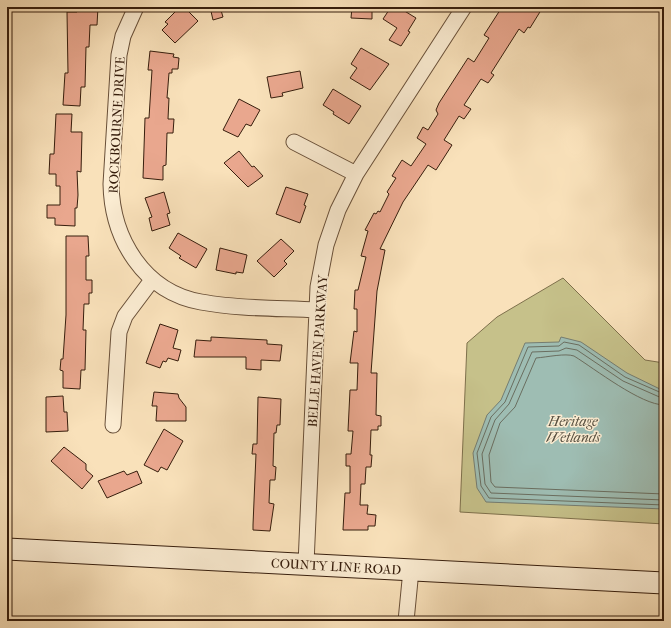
<svg xmlns="http://www.w3.org/2000/svg" width="671" height="628" font-family="'IM FELL French Canon',serif">
  <style>
    .green { fill: #c6c18a; stroke: #7e704c }
    .water { fill: #9ebdb3; stroke: #757d71 }
    .lines { fill: none; stroke-linecap: round; stroke-linejoin: round }
    .shore { stroke: #6a6e60; stroke-width: 1 }
    .building { fill: #e9a78e; stroke: #371e0d }
    .minor-casing { stroke: #684f38; stroke-width: 17 }
    .secondary-casing { stroke: #371e0d; stroke-width: 23 }
    .minor { stroke: #fbecd2; stroke-width: 15 }
    .secondary { stroke: #fbecd2; stroke-width: 21 }
    .labels { text-anchor: middle; stroke-width: 3; stroke-linejoin: round; paint-order: stroke }
    .street-label { font-size: 13px; fill: #371e0d; stroke: #fbecd2 }
    .water-label { font-size: 14px; font-style: italic; fill: #564e3f; stroke: #fbecd2 }
  </style>
  <rect width="100%" height="100%" fill="#f9e1ba"/>
  <filter id="stains"><feTurbulence type="fractalNoise" baseFrequency=".005" numOctaves="4"/><feColorMatrix values="0 0 0 0 .2 0 0 0 0 .09 0 0 0 0 .02 0 0 0 .5 -.17"/></filter>
  <radialGradient id="worn" r=".72"><stop offset=".6" stop-color="#630" stop-opacity="0"/><stop offset="1" stop-color="#630" stop-opacity=".3"/></radialGradient>
  <path class="green" d="M 563,278 L 645,360 L 664,363 L 664,524 L 460,512 L 467,343 L 497,317 Z"/>
  <path class="water" d="M 561,337 L 581,342 L 627,373 L 664,391 L 664,509 L 486,502 L 477,488 L 473,453 L 487,415 L 501,400 L 525,343 L 559,342 Z"/>
  <g class="lines">
    <path class="shore" d="M 664,394 L 625,377 L 579,345 L 564,342 L 559,346 L 528,347 L 505,402 L 491,417 L 477,453 L 481,486 L 489,498 L 664,505
      M 664,399 L 623,381 L 577,350 L 566,348 L 559,351 L 532,352 L 509,404 L 495,420 L 482,454 L 485,484 L 491,493 L 664,500
      M 664,405 C 641,405 595,369 574,356 C 565,353 548,357 536,358 L 515,407 L 500,423 L 489,455 L 491,482 L 495,487 L 664,494"/>
  </g>
  <path class="building" d="M 77,7 L 98,7 L 97,25 L 90,25 L 89,47 L 86,47 L 85,87 L 81,87 L 80,106 L 63,105 L 65,73 L 68,73 L 67,12 L 77,12 Z
    M 180,7 L 184,7 L 198,21 L 175,43 L 162,30 L 168,24 L 165,22 Z
    M 210,7 L 220,7 L 223,17 L 213,20 Z
    M 352,7 L 372,7 L 372,19 L 351,18 Z
    M 391,7 L 398,7 L 416,18 L 408,31 L 410,32 L 401,46 L 389,40 L 397,28 L 383,19 Z
    M 502,7 L 543,7 L 530,28 L 528,27 L 524,33 L 519,29 L 491,73 L 494,75 L 488,83 L 481,79 L 464,105 L 471,109 L 464,119 L 459,116 L 444,140 L 452,145 L 436,170 L 428,165 L 403,202 L 380,249 L 385,250 L 377,291 L 371,373 L 377,373 L 376,415 L 381,416 L 381,426 L 378,426 L 378,430 L 371,430 L 370,455 L 372,455 L 371,467 L 366,467 L 365,484 L 361,484 L 360,505 L 368,505 L 367,514 L 376,515 L 375,526 L 368,526 L 368,530 L 343,530 L 345,493 L 350,493 L 350,466 L 346,466 L 346,454 L 351,454 L 353,431 L 348,431 L 350,390 L 357,390 L 358,363 L 350,363 L 354,331 L 357,332 L 357,309 L 354,309 L 355,290 L 358,290 L 366,257 L 361,256 L 368,231 L 365,230 L 374,213 L 376,214 L 378,211 L 380,212 L 389,194 L 387,192 L 396,178 L 392,176 L 402,160 L 411,166 L 426,144 L 417,138 L 423,127 L 428,130 L 438,114 L 436,110 L 439,103 L 468,58 L 474,62 L 489,38 L 484,35 Z
    M 361,48 L 389,64 L 370,90 L 350,78 L 357,68 L 351,64 Z
    M 150,51 L 174,54 L 173,57 L 179,58 L 178,69 L 172,69 L 172,73 L 169,73 L 167,98 L 169,98 L 168,119 L 174,119 L 173,133 L 167,133 L 166,165 L 163,166 L 163,180 L 143,178 L 145,118 L 149,118 L 152,70 L 148,70 Z
    M 300,71 L 303,88 L 282,93 L 283,96 L 271,98 L 267,77 Z
    M 333,89 L 361,106 L 349,124 L 333,114 L 334,112 L 323,105 Z
    M 239,99 L 260,110 L 251,126 L 246,124 L 238,137 L 223,130 Z
    M 56,114 L 72,114 L 71,132 L 82,132 L 81,172 L 77,171 L 78,195 L 77,208 L 75,208 L 75,226 L 55,225 L 55,218 L 47,218 L 47,205 L 60,205 L 60,186 L 56,186 L 56,174 L 49,174 L 50,154 L 54,154 Z
    M 239,151 L 252,167 L 254,166 L 263,176 L 248,187 L 224,163 Z
    M 286,187 L 308,194 L 304,205 L 306,206 L 300,223 L 276,214 Z
    M 164,192 L 170,213 L 167,214 L 170,225 L 152,231 L 149,218 L 152,217 L 145,198 Z
    M 178,233 L 207,249 L 196,268 L 179,258 L 181,256 L 169,248 Z
    M 66,236 L 88,236 L 89,256 L 86,256 L 86,280 L 92,280 L 92,293 L 89,293 L 89,304 L 84,304 L 83,330 L 86,330 L 85,370 L 81,370 L 80,389 L 63,388 L 63,371 L 60,370 L 61,359 L 63,359 L 66,315 Z
    M 281,239 L 294,251 L 284,261 L 287,264 L 274,277 L 257,261 Z
    M 220,248 L 247,255 L 243,273 L 236,272 L 236,274 L 216,270 Z
    M 160,324 L 178,330 L 173,348 L 181,350 L 178,361 L 168,358 L 166,362 L 163,361 L 160,368 L 146,363 Z
    M 211,337 L 267,340 L 267,344 L 282,345 L 280,361 L 261,360 L 261,370 L 246,369 L 246,357 L 194,357 L 196,340 L 211,341 Z
    M 154,392 L 178,394 L 179,398 L 186,407 L 186,421 L 156,421 L 157,406 L 152,406 Z
    M 63,396 L 64,412 L 67,412 L 68,431 L 46,432 L 46,397 Z
    M 258,397 L 281,399 L 280,425 L 277,425 L 276,433 L 274,433 L 273,466 L 276,467 L 275,480 L 270,480 L 269,503 L 274,504 L 270,531 L 253,530 L 253,525 L 256,454 L 252,454 L 253,444 L 257,444 Z
    M 164,429 L 183,441 L 167,470 L 161,467 L 158,472 L 144,465 Z
    M 64,447 L 86,464 L 86,470 L 93,476 L 82,489 L 51,461 Z
    M 124,471 L 127,475 L 137,471 L 142,483 L 107,498 L 98,481 Z"/>
  <g class="lines">
    <g class="minor-casing">
      <path id="minor" d="M 136,7 L 123,36 L 119,55 L 111,184 C 112,239 144,292 201,302 C 239,309 279,308 317,310
        M 294,142 L 356,174
        M 113,425 L 119,332 L 125,316 L 152,280
        M 306,564 L 317,310 L 318,287 L 326,245 L 338,210 L 356,174 L 464,7
        M 406,621 L 411,570"/>
    </g>
    <g class="secondary-casing">
      <path id="secondary" d="M 7,549 L 664,583"/>
    </g>
    <use href="#minor" class="minor"/>
    <use href="#secondary" class="secondary"/>
  </g>
  <g class="labels">
    <g class="street-label">
      <text transform="translate(116 125) rotate(-87)" y="5">ROCKBOURNE DRIVE</text>
      <text transform="translate(317 351) rotate(-86)" y="5">BELLE HAVEN PARKWAY</text>
      <text transform="translate(336 566) rotate(3)" y="5">COUNTY LINE ROAD</text>
    </g>
    <g class="water-label">
      <text x="573" y="426">Heritage<tspan x="573" dy="16">Wetlands</tspan></text>
    </g>
  </g>
  <rect width="671" height="628" fill="none" stroke="#f9e1ba" stroke-width="24"/>
  <rect x="8" y="8" width="655" height="612" fill="none" stroke="#371e0d" stroke-width="2"/>
  <rect x="12" y="12" width="647" height="604" fill="none" stroke="#371e0d"/>
  <rect width="100%" height="100%" filter="url(#stains)"/>
  <rect width="100%" height="100%" fill="url(#worn)"/>
</svg>
